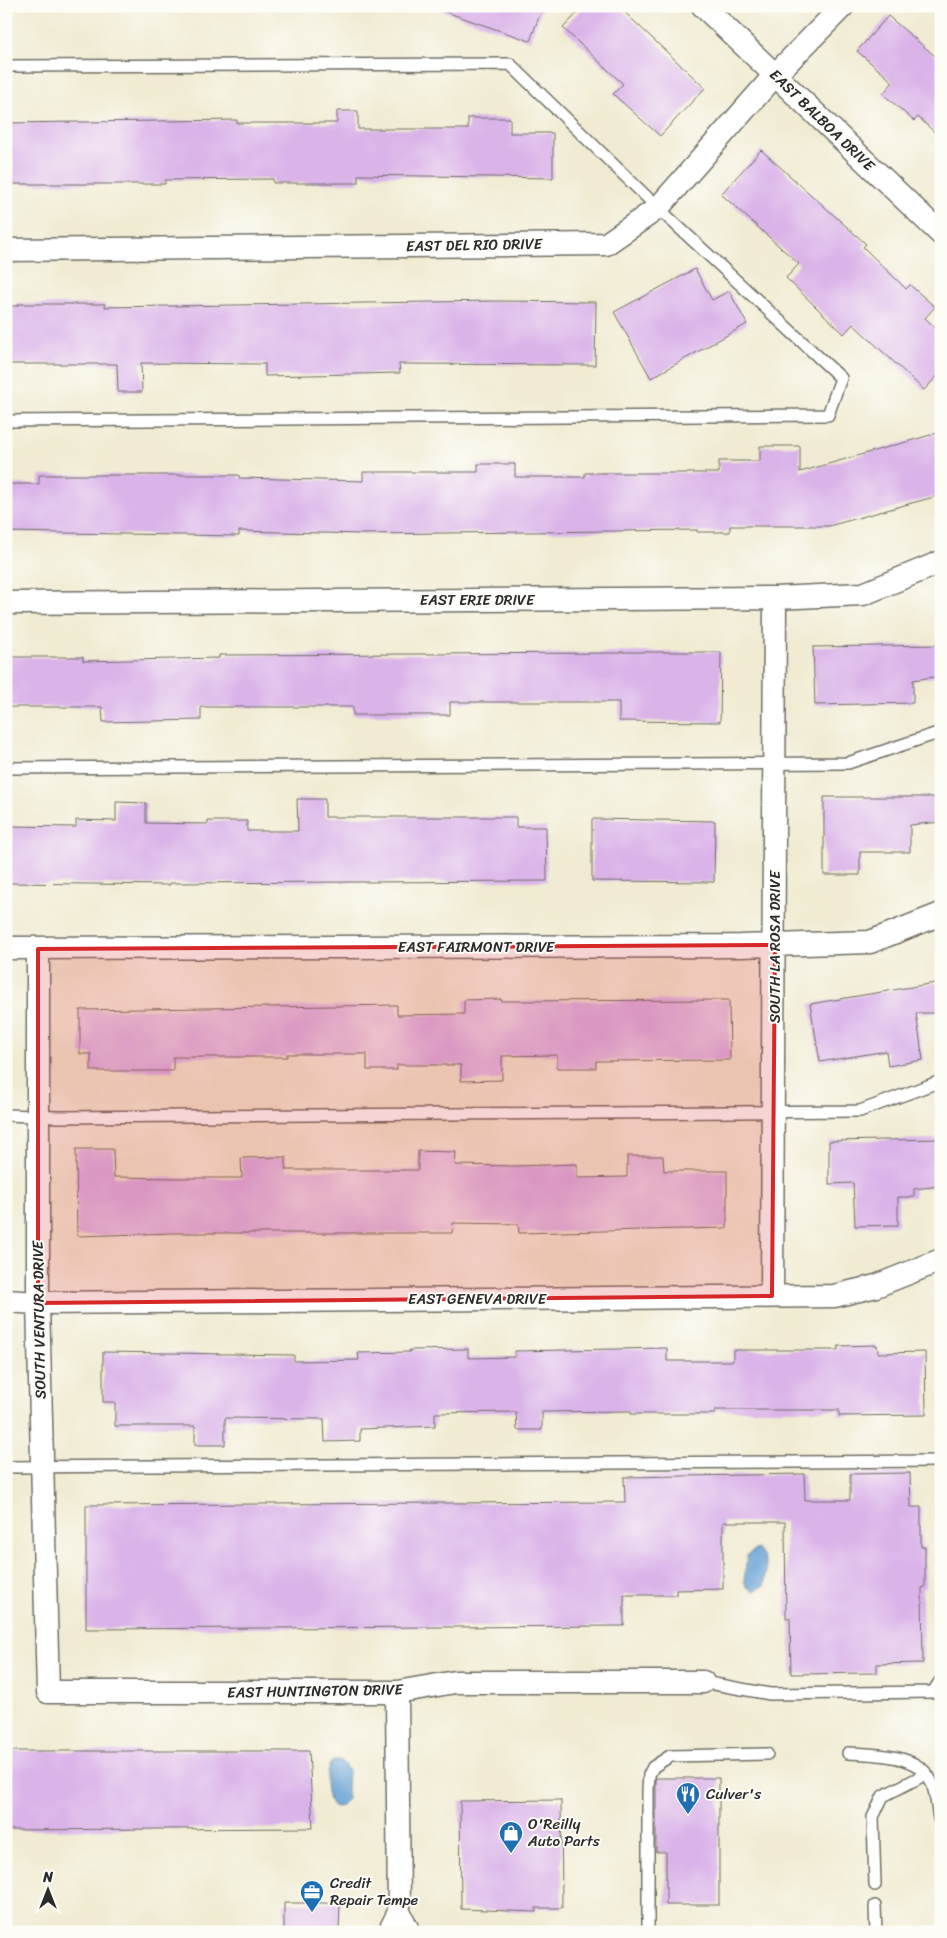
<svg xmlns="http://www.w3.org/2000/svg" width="947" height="1938" font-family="Sriracha,sans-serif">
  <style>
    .water { fill: #639fd4; stroke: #476580 }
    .building { fill: #dab3e9 }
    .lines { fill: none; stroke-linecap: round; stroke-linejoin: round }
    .lane-casing { stroke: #706e65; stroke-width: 14 }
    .street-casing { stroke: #706e65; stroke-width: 25 }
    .lane { stroke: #fff; stroke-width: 11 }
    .street { stroke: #fff; stroke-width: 22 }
    .marked { fill: #d62828; fill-opacity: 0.2; stroke: #d62828; stroke-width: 4; stroke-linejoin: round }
    .labels { text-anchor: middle; stroke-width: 4; stroke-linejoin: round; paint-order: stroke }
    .street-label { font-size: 15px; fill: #2b2b2b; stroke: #fdfcf7 }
    .poi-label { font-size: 15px; fill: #2b2b2b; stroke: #fdfcf7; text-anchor: start }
  </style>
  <rect width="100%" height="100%" fill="#fdfcf7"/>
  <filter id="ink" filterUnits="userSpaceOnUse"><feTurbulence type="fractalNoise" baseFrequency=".02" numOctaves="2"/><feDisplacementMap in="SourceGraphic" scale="10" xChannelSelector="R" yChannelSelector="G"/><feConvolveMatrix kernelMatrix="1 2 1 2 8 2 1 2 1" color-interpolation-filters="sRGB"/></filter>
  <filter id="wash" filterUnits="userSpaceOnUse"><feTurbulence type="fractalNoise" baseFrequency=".0096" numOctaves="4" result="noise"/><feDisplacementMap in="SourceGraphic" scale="20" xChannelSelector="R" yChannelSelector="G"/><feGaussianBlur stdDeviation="1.12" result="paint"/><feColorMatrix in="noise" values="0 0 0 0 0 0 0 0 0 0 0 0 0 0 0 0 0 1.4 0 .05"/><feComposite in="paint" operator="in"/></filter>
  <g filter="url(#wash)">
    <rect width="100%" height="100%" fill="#f0ebd2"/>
    <path class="water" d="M 757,1549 C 768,1555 767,1576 764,1586 L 754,1591 L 747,1587 L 744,1581 L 747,1555 Z
      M 333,1761 L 341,1761 L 348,1770 L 347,1799 L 339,1807 L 332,1806 C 325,1797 323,1768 333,1761 Z"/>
    <g id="blocks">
      <path class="building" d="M 440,6 L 543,6 L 530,41 L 440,10 Z
        M 584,6 L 618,6 L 705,88 L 660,136 L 613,94 L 623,84 L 563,28 Z
        M 888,16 L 941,61 L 941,138 L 918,117 L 914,121 L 883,94 L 893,82 L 857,51 Z
        M 337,111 L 358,111 L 358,129 L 468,129 L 468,118 L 510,118 L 510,133 L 553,133 L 553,178 L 358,175 L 358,183 L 273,183 L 273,179 L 165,180 L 165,184 L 6,184 L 6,123 L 237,120 L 237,123 L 337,123 Z
        M 761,150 L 866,244 L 863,247 L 906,289 L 910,285 L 935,307 L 925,318 L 941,333 L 941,372 L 924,390 L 853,324 L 844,334 L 786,278 L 799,264 L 721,194 Z
        M 695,269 L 712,300 L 729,291 L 747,324 L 651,378 L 614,312 Z
        M 496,301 L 596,302 L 595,365 L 399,364 L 400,373 L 265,376 L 265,364 L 141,363 L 142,392 L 118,392 L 117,364 L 6,364 L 6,306 L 18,306 L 18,304 L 105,304 L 105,307 Z
        M 941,432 L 941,495 L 829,526 L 730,526 L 730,532 L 697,532 L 697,530 L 363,534 L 239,531 L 239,536 L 6,532 L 6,484 L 39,484 L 39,475 L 239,475 L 239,478 L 363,481 L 363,472 L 478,472 L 478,464 L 515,464 L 515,477 L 585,477 L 585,473 L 719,473 L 719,461 L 760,461 L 760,446 L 800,446 L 800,472 Z
        M 941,645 L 941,676 L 913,680 L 913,703 L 815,705 L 813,647 Z
        M 620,652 L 721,652 L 720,722 L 619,721 L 619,702 L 450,702 L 450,715 L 353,715 L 353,707 L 201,707 L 201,720 L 103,722 L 102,707 L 6,707 L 6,657 L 83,657 L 83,661 L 219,658 L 219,655 L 620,653 Z
        M 824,797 L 941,797 L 941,822 L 910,825 L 910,852 L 860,852 L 860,875 L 824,875 Z
        M 297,799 L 325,799 L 325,817 L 516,817 L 516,827 L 546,827 L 547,881 L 170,883 L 170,885 L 6,883 L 6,826 L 76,827 L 76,820 L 116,821 L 116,802 L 146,803 L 146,823 L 208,824 L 208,821 L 247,821 L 247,831 L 298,831 Z
        M 592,819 L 715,821 L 714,882 L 592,881 Z
        M 941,982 L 941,1013 L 916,1013 L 923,1060 L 888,1066 L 886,1051 L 820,1062 L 810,1004 Z
        M 501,999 L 501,1001 L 729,1000 L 730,1060 L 596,1061 L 596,1068 L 557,1068 L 557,1055 L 502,1056 L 502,1080 L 461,1081 L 461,1065 L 397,1065 L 397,1070 L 367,1070 L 367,1054 L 287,1054 L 287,1057 L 173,1057 L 173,1071 L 91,1071 L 91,1054 L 80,1054 L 80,1010 L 397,1005 L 397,1015 L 464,1014 L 464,1000 Z
        M 941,1139 L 941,1186 L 914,1189 L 914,1197 L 898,1197 L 898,1225 L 855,1226 L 853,1183 L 829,1184 L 829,1141 Z
        M 76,1149 L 113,1149 L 114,1177 L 174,1178 L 242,1178 L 241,1158 L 286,1157 L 286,1170 L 418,1170 L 418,1151 L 456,1152 L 455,1165 L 517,1166 L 577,1164 L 577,1178 L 627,1177 L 627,1156 L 663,1156 L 664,1171 L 727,1171 L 727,1228 L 519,1233 L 518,1224 L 453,1223 L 452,1233 L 174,1233 L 77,1236 Z
        M 877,1345 L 878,1353 L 925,1352 L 926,1415 L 839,1416 L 839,1410 L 715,1410 L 715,1414 L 631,1414 L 631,1411 L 542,1412 L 542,1430 L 517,1430 L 516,1412 L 435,1413 L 435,1426 L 360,1429 L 360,1441 L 325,1442 L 324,1419 L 225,1418 L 225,1445 L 195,1445 L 195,1426 L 115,1426 L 115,1402 L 103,1402 L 103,1352 L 294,1355 L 294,1361 L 359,1360 L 358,1353 L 410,1352 L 409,1350 L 468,1349 L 468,1358 L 515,1357 L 515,1351 L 667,1348 L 667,1361 L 733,1361 L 733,1350 L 838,1350 L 838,1346 Z
        M 910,1473 L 911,1507 L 921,1507 L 921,1547 L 925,1547 L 925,1587 L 922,1588 L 923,1663 L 877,1664 L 877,1673 L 791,1674 L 790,1618 L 786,1618 L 785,1522 L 723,1522 L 723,1589 L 676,1590 L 676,1595 L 624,1595 L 624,1626 L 86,1629 L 86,1505 L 625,1502 L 624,1477 L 804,1474 L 805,1500 L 850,1500 L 850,1474 Z
        M 6,1751 L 309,1751 L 313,1828 L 6,1830 Z
        M 656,1778 L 719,1778 L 719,1905 L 666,1905 L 666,1852 L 656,1852 Z
        M 561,1800 L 562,1908 L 536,1908 L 536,1912 L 461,1909 L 460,1801 Z
        M 284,1903 L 340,1903 L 339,1932 L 284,1932 Z"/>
    </g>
  </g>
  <g filter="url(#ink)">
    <use href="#blocks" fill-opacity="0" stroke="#706e65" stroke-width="1"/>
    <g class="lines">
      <g class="lane-casing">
        <path id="lane" d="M 6,66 L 510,64 L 658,208 L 841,378 L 828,415 L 6,421
          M 6,768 L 848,763 L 941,732
          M 6,1115 L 58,1117 L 860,1111 L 941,1081
          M 6,1467 L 941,1461
          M 703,1682 L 770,1694 L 933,1692 L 941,1680
          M 848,1753 C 873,1754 919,1754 931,1781 C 936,1792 937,1808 939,1819
          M 875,1885 L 873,1817 L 883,1796 L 926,1774
          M 875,1906 L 876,1932
          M 648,1932 L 648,1790 L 649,1775 L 653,1767 L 670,1756 L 767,1754"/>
      </g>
      <g class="street-casing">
        <path id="street" d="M 703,6 L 941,234
          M 6,250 L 606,244 L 658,208 L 775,75 L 843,6
          M 6,603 L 775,598 L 863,594 L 941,562
          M 6,948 L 741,946 L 870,942 L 941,914
          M 38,949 L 38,1303 L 48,1692 L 397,1692 L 455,1682 L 703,1682
          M 772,1296 L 775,598
          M 6,1301 L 38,1303 L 834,1296 L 876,1286 L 941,1260
          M 399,1912 L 409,1932
          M 389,1932 L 399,1912 L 397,1692"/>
      </g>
      <use href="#lane" class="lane"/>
      <use href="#street" class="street"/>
    </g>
  </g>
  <path class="marked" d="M 775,945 L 772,1296 L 38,1303 L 38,949 Z"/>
  <defs>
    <g id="restaurant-pin" transform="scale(1.25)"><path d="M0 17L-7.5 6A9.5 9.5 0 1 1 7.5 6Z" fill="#1f6fb2" stroke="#fdfcf7"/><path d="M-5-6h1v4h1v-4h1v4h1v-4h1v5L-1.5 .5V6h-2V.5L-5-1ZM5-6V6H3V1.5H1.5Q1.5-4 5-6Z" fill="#fff"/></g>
    <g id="shop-pin" transform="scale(1.25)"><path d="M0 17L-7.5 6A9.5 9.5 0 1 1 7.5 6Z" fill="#1f6fb2" stroke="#fdfcf7"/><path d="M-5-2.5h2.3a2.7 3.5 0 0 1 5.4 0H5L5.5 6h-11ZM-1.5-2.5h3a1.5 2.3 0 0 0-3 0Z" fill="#fff"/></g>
    <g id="office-pin" transform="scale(1.25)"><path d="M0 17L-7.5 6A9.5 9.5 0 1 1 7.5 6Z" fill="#1f6fb2" stroke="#fdfcf7"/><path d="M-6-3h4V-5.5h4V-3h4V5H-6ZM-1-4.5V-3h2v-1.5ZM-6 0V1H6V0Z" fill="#fff"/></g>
  </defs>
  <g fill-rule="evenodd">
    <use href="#restaurant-pin" x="688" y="1794"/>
    <use href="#shop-pin" x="511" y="1833"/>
    <use href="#office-pin" x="312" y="1892"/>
  </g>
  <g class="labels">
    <g class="street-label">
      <text transform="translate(822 120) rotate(44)" y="5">EAST BALBOA DRIVE</text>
      <text transform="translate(474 245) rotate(-1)" y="5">EAST DEL RIO DRIVE</text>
      <text x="477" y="605">EAST ERIE DRIVE</text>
      <text x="476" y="952">EAST FAIRMONT DRIVE</text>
      <text transform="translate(775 947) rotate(-90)" y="5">SOUTH LA ROSA DRIVE</text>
      <text x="477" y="1304">EAST GENEVA DRIVE</text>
      <text transform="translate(39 1320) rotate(-91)" y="5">SOUTH VENTURA DRIVE</text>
      <text transform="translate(315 1691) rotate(-1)" y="5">EAST HUNTINGTON DRIVE</text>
    </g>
    <g class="poi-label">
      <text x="706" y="1799">Culver's</text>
      <text x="528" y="1829">O'Reilly<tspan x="528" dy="17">Auto Parts</tspan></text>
      <text x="330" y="1888">Credit<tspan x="330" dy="17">Repair Tempe</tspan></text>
    </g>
  </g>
  <rect width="947" height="1938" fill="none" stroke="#fdfcf7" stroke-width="25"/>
  <g transform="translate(48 1890)" stroke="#fdfcf7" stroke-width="4" paint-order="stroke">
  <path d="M0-4L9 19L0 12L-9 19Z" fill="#2b2b2b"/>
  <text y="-8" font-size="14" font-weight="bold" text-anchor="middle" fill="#2b2b2b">N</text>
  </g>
</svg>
